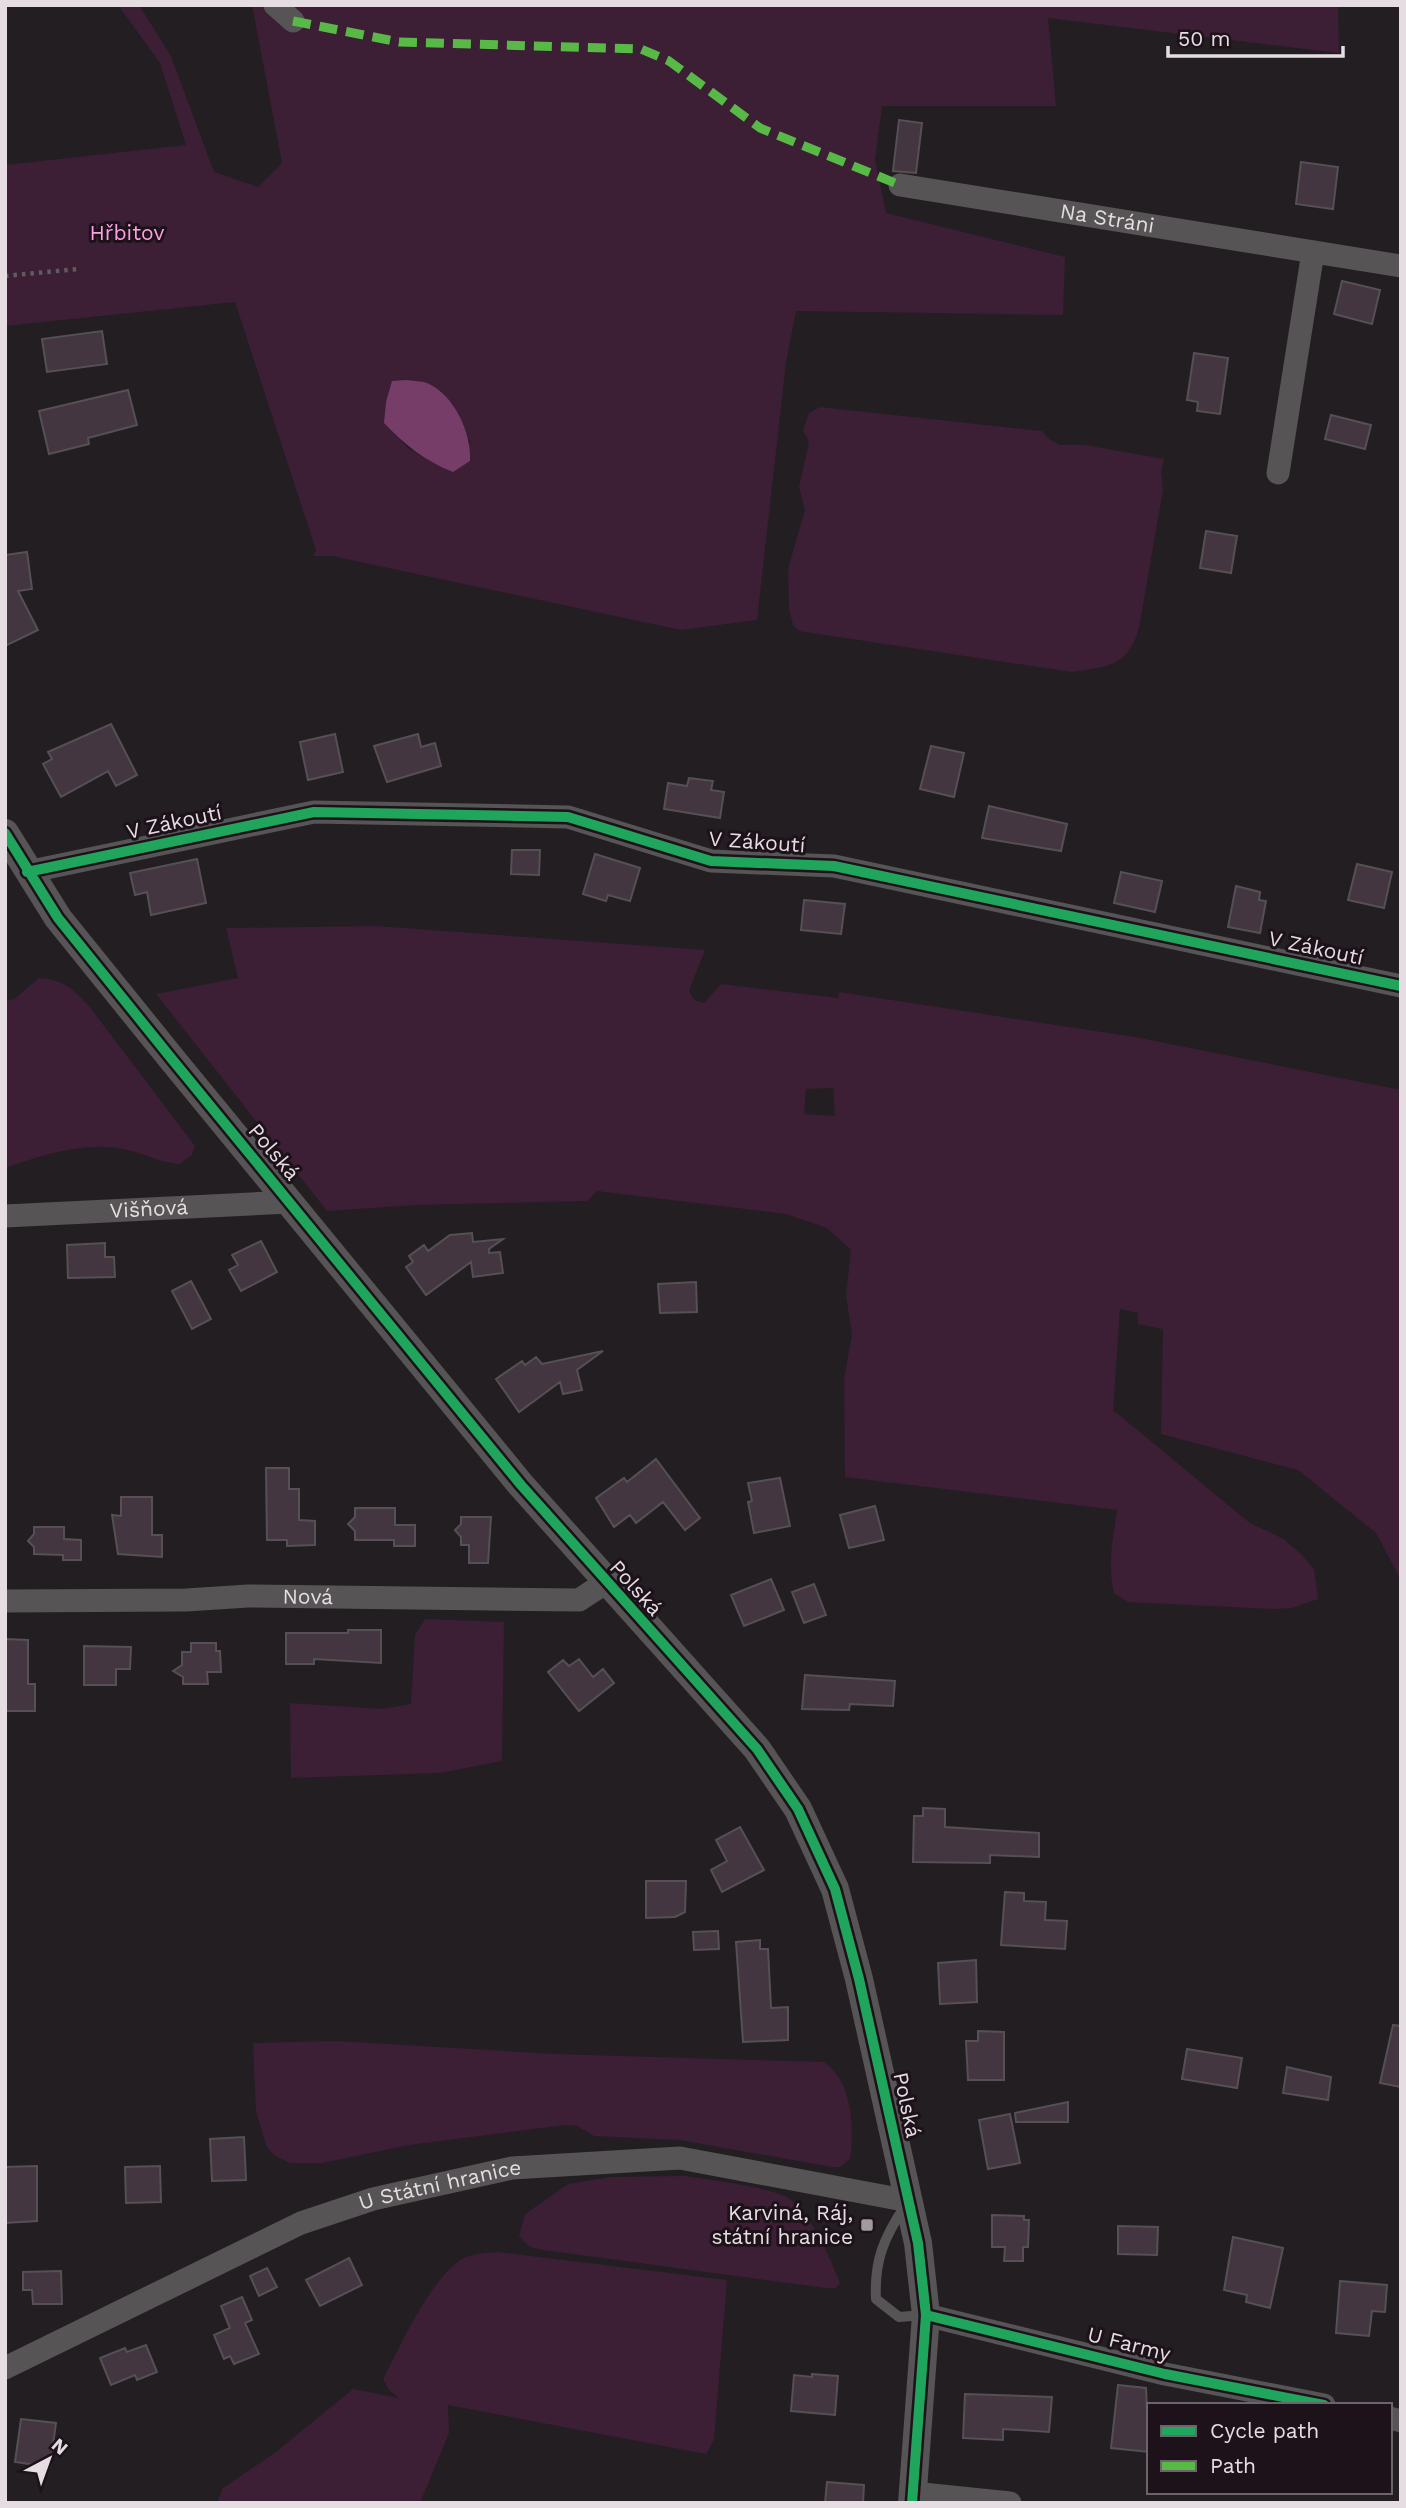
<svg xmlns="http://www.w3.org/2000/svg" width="1406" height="2508" font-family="'Work Sans',sans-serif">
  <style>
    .green { fill: #3c1e35; fill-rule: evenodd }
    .water { fill: #763d68 }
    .building { fill: #443640; stroke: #545053; stroke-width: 2 }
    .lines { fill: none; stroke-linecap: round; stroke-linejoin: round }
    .path { stroke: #5f5c5e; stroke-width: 4.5; stroke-dasharray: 3.5 5; stroke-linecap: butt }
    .service { stroke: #565455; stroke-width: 10 }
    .minor { stroke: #565455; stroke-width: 23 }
    .tertiary { stroke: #565455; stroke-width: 28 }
    .quiet { stroke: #58b947; stroke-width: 9; stroke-dasharray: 18 9; stroke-linecap: butt }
    .cycleway-casing { stroke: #1d121a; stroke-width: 15 }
    .cycleway { stroke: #20a55d; stroke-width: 10 }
    .poi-dot { fill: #a19a9f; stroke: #1d121a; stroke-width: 2.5 }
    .labels { text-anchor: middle; stroke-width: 6; stroke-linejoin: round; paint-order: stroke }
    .street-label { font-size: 21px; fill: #e5dde2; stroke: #1d121a }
    .park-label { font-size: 21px; fill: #fba0e3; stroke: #1d121a }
    .poi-label { font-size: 21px; fill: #e5dde2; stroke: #1d121a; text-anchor: end }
  </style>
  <rect width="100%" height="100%" fill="#231e22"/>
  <path class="green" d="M 118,5 L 139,5 L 171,56 L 214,172 L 258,187 L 282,163 L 252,5 L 1338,5 L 1339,53 L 1048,18 L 1056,106 L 882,106 L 875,160 L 886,213 L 1065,257 L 1063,315 L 796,311 L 786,362 L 757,620 L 681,630 L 332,556 L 313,556 L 316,550 L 235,302 L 5,326 L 5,165 L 186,145 L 160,63 ZM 441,391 L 471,443 L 437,465 L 408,448 L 384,423 Z
    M 820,407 L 1042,431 L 1049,439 L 1060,445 L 1085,445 L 1164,459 L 1161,472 L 1163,490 L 1139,628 C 1127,668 1108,666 1072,672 L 799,631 L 793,625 L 789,609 L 788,569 L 805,510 L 799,487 L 809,442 L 803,430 L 809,413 Z
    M 376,926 L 705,950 L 689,991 L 694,1000 L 704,1003 L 721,984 L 838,998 L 839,992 L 1135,1037 L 1401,1090 L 1401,1580 L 1376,1533 L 1298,1470 L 1161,1434 L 1163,1329 L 1138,1324 L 1138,1313 L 1120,1309 L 1113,1410 L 1250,1523 L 1284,1539 L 1301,1554 L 1314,1569 L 1318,1599 L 1291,1608 L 1274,1609 L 1128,1602 L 1114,1593 C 1107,1564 1113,1539 1117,1510 L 845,1477 L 844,1379 L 852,1334 L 846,1296 L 851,1250 L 827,1228 L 786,1214 L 597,1191 L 587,1201 L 415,1205 L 327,1211 L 156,994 L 238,978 L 226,928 ZM 833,1088 L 835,1116 L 804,1114 L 806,1089 Z
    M 39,978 C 62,979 74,989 89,1006 L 195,1146 L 192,1155 L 180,1164 C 161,1163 146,1154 128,1150 C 87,1140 43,1155 5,1168 L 5,1001 L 14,999 Z
    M 425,1619 L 504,1622 L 502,1761 L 440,1773 L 291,1778 L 290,1703 L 383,1709 L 411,1704 L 415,1635 Z
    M 336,2041 L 555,2054 L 824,2062 C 852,2080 855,2128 850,2159 L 840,2167 L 832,2167 L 680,2140 L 594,2136 L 577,2126 L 565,2125 L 409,2145 L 322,2163 L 290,2163 L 274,2155 L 267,2147 L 256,2112 L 253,2043 Z
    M 685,2176 C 707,2180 774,2187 790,2199 C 813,2217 829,2256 840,2283 L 836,2288 L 826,2288 L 543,2250 L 530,2247 L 519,2236 L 525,2214 L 568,2184 L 611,2177 Z
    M 498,2252 L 727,2280 L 714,2440 L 706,2454 L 448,2405 L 449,2433 L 420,2503 L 217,2503 L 223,2488 L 276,2452 L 353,2389 L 399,2398 L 389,2390 L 383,2379 C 402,2343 425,2290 456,2263 C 468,2253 484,2253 498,2252 Z"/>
  <path class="water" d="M 406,380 C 413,381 421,381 427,383 C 454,394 472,434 470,461 L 453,472 C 425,461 405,445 384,423 L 386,402 L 392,381 Z"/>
  <path class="building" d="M 899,120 L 922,123 L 916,173 L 893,171 Z
    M 1301,162 L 1338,167 L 1333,209 L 1296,204 Z
    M 1342,281 L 1380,290 L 1372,324 L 1334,314 Z
    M 102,331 L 107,364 L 47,372 L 42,339 Z
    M 1194,353 L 1228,358 L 1220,414 L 1197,411 L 1198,402 L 1187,400 Z
    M 128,390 L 137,425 L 88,438 L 89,444 L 49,454 L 39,411 Z
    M 1331,415 L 1371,425 L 1365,449 L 1325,439 Z
    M 1206,531 L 1237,536 L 1231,573 L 1200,568 Z
    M 27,552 L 32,589 L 18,591 L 38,630 L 5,646 L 5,555 Z
    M 111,724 L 137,775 L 116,786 L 108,771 L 61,797 L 43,764 L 52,759 L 48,752 Z
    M 335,734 L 343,772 L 308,780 L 300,742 Z
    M 418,734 L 421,747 L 435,743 L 441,766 L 387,782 L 374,746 Z
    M 931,746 L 964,753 L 954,797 L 920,789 Z
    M 689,778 L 713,781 L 711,790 L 724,792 L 720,818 L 664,809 L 668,783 L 687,786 Z
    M 989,806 L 1067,824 L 1061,851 L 982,838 Z
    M 512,850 L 540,850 L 539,875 L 511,874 Z
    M 595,854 L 640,868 L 630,901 L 608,895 L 606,901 L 583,894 Z
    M 197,859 L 206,903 L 151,915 L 147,892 L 135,895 L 130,873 Z
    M 1357,864 L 1392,872 L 1384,908 L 1348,900 Z
    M 1121,872 L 1162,881 L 1155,912 L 1114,903 Z
    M 1236,886 L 1260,892 L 1259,900 L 1266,901 L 1260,933 L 1228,927 Z
    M 804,900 L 845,904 L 841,934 L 801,930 Z
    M 472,1233 L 473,1242 L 503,1239 L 489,1249 L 489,1253 L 500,1252 L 503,1273 L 473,1277 L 471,1262 L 426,1295 L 406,1267 L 413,1262 L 409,1256 L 424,1245 L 428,1251 L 450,1235 Z
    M 261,1241 L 277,1272 L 241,1291 L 229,1270 L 238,1265 L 232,1255 Z
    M 105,1243 L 105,1257 L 114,1257 L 115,1277 L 68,1278 L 67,1245 Z
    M 191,1281 L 211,1319 L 192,1329 L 172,1291 Z
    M 696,1282 L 697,1312 L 660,1313 L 658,1284 Z
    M 603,1351 L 577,1370 L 582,1390 L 563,1394 L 560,1382 L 519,1412 L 496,1379 L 522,1361 L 525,1365 L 536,1357 L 542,1364 Z
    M 656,1459 L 700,1518 L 685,1530 L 663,1502 L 636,1523 L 630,1515 L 614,1527 L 596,1498 L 624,1478 L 627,1482 Z
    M 266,1468 L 289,1468 L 289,1489 L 299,1489 L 299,1520 L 315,1521 L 315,1545 L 287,1546 L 287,1540 L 267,1540 Z
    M 780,1478 L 790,1526 L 754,1533 L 748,1502 L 752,1501 L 748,1483 Z
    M 121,1497 L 152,1497 L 152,1535 L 162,1535 L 162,1557 L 118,1554 L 112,1515 L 121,1516 Z
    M 875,1506 L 884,1540 L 849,1548 L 840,1515 Z
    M 355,1508 L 395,1508 L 395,1525 L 415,1525 L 415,1546 L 394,1546 L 394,1540 L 355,1540 L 355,1531 L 348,1524 L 355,1517 Z
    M 461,1517 L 491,1517 L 488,1563 L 469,1563 L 469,1545 L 461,1545 L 461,1537 L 455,1530 L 461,1524 Z
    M 34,1527 L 64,1527 L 64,1539 L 81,1540 L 81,1560 L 63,1560 L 63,1555 L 34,1554 L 34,1547 L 28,1541 L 34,1534 Z
    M 771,1579 L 784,1610 L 744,1626 L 731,1595 Z
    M 814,1584 L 826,1615 L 804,1623 L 792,1592 Z
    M 348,1630 L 381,1630 L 381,1663 L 314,1659 L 314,1664 L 286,1664 L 286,1633 L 348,1633 Z
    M 5,1639 L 28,1640 L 28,1684 L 35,1684 L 35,1711 L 5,1711 Z
    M 191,1643 L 216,1643 L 216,1651 L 220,1651 L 221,1672 L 207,1672 L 208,1684 L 183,1684 L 183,1677 L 173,1671 L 182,1665 L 182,1652 L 191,1652 Z
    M 84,1646 L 131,1647 L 130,1669 L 116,1669 L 116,1685 L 84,1685 Z
    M 579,1659 L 593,1677 L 603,1669 L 614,1683 L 579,1711 L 548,1672 L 563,1660 L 569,1666 Z
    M 805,1675 L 895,1681 L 893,1706 L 850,1704 L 849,1710 L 802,1709 Z
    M 923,1808 L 945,1809 L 945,1827 L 1039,1833 L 1039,1857 L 990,1855 L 990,1863 L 913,1862 L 914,1816 L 923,1816 Z
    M 740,1827 L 764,1870 L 722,1892 L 711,1870 L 727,1861 L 716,1840 Z
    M 646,1881 L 686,1881 L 685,1912 L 675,1917 L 646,1918 Z
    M 1005,1892 L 1024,1893 L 1024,1901 L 1046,1902 L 1045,1920 L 1067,1921 L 1065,1949 L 1001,1945 Z
    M 718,1931 L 719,1949 L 694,1950 L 693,1932 Z
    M 760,1940 L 760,1949 L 768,1949 L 771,2008 L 788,2007 L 788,2040 L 743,2042 L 736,1942 Z
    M 976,1960 L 977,2002 L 940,2004 L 938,1963 Z
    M 1393,2025 L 1401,2026 L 1401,2087 L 1380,2083 Z
    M 978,2031 L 1004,2032 L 1004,2080 L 968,2080 L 966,2041 L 978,2041 Z
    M 1187,2049 L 1242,2058 L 1237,2088 L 1182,2079 Z
    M 1287,2067 L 1331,2077 L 1328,2100 L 1283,2093 Z
    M 1068,2102 L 1068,2122 L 1016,2122 L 1015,2113 Z
    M 1010,2114 L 1020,2163 L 988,2169 L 979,2120 Z
    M 244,2137 L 246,2180 L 212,2181 L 210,2139 Z
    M 37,2166 L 37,2221 L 5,2223 L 5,2167 Z
    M 160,2166 L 161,2202 L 126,2203 L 125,2167 Z
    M 992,2215 L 1024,2216 L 1024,2220 L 1029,2220 L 1028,2247 L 1023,2247 L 1023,2261 L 1004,2261 L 1005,2247 L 992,2247 Z
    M 1118,2226 L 1158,2227 L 1157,2255 L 1118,2254 Z
    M 1233,2237 L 1283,2248 L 1270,2308 L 1246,2302 L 1247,2295 L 1224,2290 Z
    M 349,2258 L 362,2285 L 320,2306 L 306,2280 Z
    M 267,2268 L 277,2287 L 259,2296 L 250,2276 Z
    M 61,2271 L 62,2304 L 33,2304 L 32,2290 L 23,2290 L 23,2272 Z
    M 1340,2281 L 1387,2285 L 1385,2312 L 1372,2311 L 1369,2336 L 1336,2333 Z
    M 242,2297 L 252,2320 L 245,2323 L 259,2354 L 234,2364 L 230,2356 L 224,2359 L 214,2335 L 230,2328 L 221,2306 Z
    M 146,2345 L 157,2372 L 137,2380 L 135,2375 L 111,2385 L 100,2358 L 125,2348 L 127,2352 Z
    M 812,2374 L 838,2376 L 835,2415 L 791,2411 L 794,2375 L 812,2377 Z
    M 1118,2385 L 1146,2388 L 1149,2452 L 1111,2448 Z
    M 965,2394 L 1052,2397 L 1049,2432 L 1003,2429 L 1003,2440 L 963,2438 Z
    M 21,2419 L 56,2423 L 50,2467 L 15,2462 Z
    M 827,2482 L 864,2485 L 863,2503 L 825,2503 Z"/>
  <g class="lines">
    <path class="path" d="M 5,276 L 78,269"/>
    <path class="service" d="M 905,2206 C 884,2237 874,2261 876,2299 L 899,2317 L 924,2315"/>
    <g class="minor">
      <path d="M 275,5 L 293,21"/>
      <path id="s1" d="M 900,185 L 1401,266"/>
      <path d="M 1278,473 L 1313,252"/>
      <path d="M 27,872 L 314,812 L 568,817 L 711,861 L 834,866 L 1401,986"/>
      <path id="s2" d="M 5,1216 L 290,1202"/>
      <path id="s3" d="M 5,1601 L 186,1600 L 248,1596 L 579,1600 L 605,1583"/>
      <path d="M 926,2315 L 1165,2374 L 1324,2405"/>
      <path id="s4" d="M 5,2368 L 301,2223 L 373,2199 L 512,2168 L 680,2158 L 909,2201"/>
      <path d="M 1390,2418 L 1401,2421"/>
      <path d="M 913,2493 L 1010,2503"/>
    </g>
    <path class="tertiary" d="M 5,833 L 58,918 L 171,1058 L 521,1485 L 757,1749 L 798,1809 L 835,1889 L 859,1979 L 918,2243 L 926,2315 L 912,2503"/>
    <path class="quiet" d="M 293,21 L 399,42 L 641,49 L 669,61 L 760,128 L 900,185"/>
    <g class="cycleway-casing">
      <path id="cycleway" d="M 5,833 L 58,918 L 171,1058 L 521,1485 L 757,1749 L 798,1809 L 835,1889 L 859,1979 L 918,2243 L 926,2315 L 912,2503
        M 27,872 L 314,812 L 568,817 L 711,861 L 834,866 L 1401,986
        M 926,2315 L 1165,2374 L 1324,2405"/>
    </g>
    <use href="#cycleway" class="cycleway"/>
  </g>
  <rect class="poi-dot" x="860" y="2218" width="14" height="14" rx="3.5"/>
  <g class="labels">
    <g class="street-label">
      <text dy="7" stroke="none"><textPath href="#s1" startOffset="210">Na Stráni</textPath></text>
      <text transform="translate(174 822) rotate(-12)" y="7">V Zákoutí</text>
      <text transform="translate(757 842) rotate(4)" y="7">V Zákoutí</text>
      <text transform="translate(1316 948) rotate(12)" y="7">V Zákoutí</text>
      <text transform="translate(274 1152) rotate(50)" y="7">Polská</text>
      <text dy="7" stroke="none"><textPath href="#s2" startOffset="144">Višňová</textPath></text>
      <text transform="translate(636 1588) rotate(48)" y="7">Polská</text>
      <text dy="7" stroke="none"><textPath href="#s3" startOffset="303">Nová</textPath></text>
      <text transform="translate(907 2105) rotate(78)" y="7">Polská</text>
      <text dy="7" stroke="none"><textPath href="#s4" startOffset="474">U Státní hranice</textPath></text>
      <text transform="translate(1129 2344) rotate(14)" y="7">U Farmy</text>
    </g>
    <g class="park-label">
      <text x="127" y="240">Hřbitov</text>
    </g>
    <g class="poi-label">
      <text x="853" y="2220">Karviná, Ráj,<tspan x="853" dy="24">státní hranice</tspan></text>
    </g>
  </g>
  <rect width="1406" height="2508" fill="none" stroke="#e5dde2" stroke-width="14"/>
  <rect x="1147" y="2403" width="245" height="91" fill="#1d121a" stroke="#6d636a" stroke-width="2"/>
  <rect x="1161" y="2426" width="35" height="10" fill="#20a55d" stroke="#6d636a" stroke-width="2"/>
  <text x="1210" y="2438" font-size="21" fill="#e5dde2">Cycle path</text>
  <rect x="1161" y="2461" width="35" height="10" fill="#58b947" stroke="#6d636a" stroke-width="2"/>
  <text x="1210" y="2473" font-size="21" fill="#e5dde2">Path</text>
  <g transform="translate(49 2459) rotate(41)" stroke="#1d121a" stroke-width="5" paint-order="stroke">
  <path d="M0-5L12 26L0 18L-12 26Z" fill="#e5dde2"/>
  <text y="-10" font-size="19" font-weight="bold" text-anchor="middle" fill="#e5dde2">N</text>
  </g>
  <path d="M1168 46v10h175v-10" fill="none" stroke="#e5dde2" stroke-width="3.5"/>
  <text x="1178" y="46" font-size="21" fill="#e5dde2" stroke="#1d121a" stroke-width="5" paint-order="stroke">50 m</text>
</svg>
